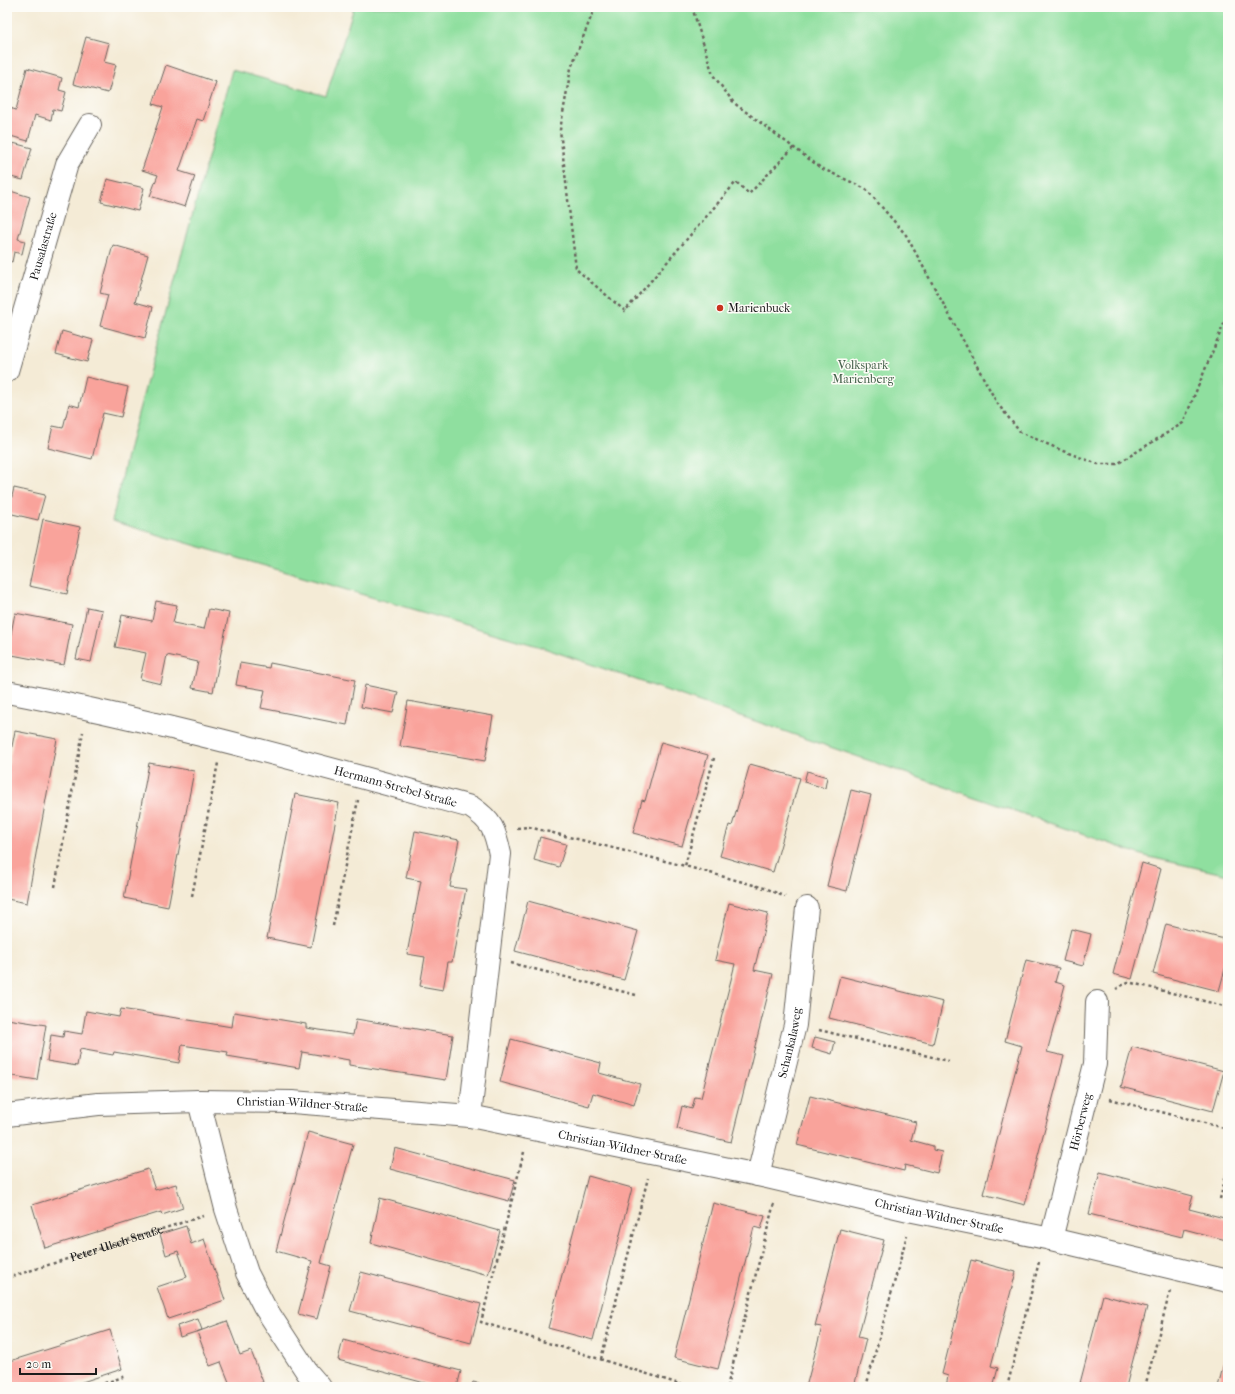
<svg xmlns="http://www.w3.org/2000/svg" width="1235" height="1394" font-family="'IM FELL French Canon',serif">
  <style>
    .park { fill: #8fdf9f; stroke: #567e5e }
    .building { fill: #f9a39b }
    .lines { fill: none; stroke-linecap: round; stroke-linejoin: round }
    .minor-casing { stroke: #68645d; stroke-width: 24 }
    .path { stroke: #68645d; stroke-width: 2.5; stroke-dasharray: 3 3; stroke-linecap: butt }
    .minor { stroke: #fff; stroke-width: 22 }
    .poi-dot { fill: #c8321e; stroke: #fdfcf7; stroke-width: 1.5 }
    .labels { text-anchor: middle; stroke-width: 3; stroke-linejoin: round; paint-order: stroke }
    .street-label { font-size: 12px; fill: #1c1c1c; stroke: #fdfcf7 }
    .poi-label { font-size: 12px; fill: #1c1c1c; stroke: #fdfcf7; text-anchor: start }
    .park-label { font-size: 12px; fill: #44604a; stroke: #fdfcf7 }
  </style>
  <rect width="100%" height="100%" fill="#fdfcf7"/>
  <filter id="ink" filterUnits="userSpaceOnUse"><feTurbulence type="fractalNoise" baseFrequency=".025" numOctaves="2"/><feDisplacementMap in="SourceGraphic" scale="8" xChannelSelector="R" yChannelSelector="G"/><feConvolveMatrix kernelMatrix="1 2 1 2 8 2 1 2 1" color-interpolation-filters="sRGB"/></filter>
  <filter id="wash" filterUnits="userSpaceOnUse"><feTurbulence type="fractalNoise" baseFrequency=".012" numOctaves="4" result="noise"/><feDisplacementMap in="SourceGraphic" scale="16" xChannelSelector="R" yChannelSelector="G"/><feGaussianBlur stdDeviation="0.9" result="paint"/><feColorMatrix in="noise" values="0 0 0 0 0 0 0 0 0 0 0 0 0 0 0 0 0 1.4 0 .05"/><feComposite in="paint" operator="in"/></filter>
  <g filter="url(#wash)">
    <rect width="100%" height="100%" fill="#f4ebd6"/>
    <path class="park" d="M 354,7 L 1228,7 L 1228,875 L 1145,856 L 541,647 L 112,521 L 130,443 L 232,70 L 326,96 Z"/>
    <g id="blocks">
      <path class="building" d="M 275,7 L 293,7 L 292,12 Z
        M 86,37 L 109,43 L 104,62 L 116,65 L 108,93 L 73,84 Z
        M 166,65 L 216,82 L 203,121 L 197,119 L 179,171 L 195,176 L 185,207 L 150,196 L 158,175 L 142,170 L 163,107 L 153,104 Z
        M 27,68 L 62,78 L 59,90 L 66,92 L 61,111 L 53,109 L 51,120 L 35,115 L 28,141 L 7,135 L 7,107 L 16,110 Z
        M 13,143 L 32,148 L 23,180 L 7,176 L 7,153 L 10,154 Z
        M 107,179 L 144,188 L 138,211 L 101,202 Z
        M 7,190 L 30,197 L 18,239 L 25,241 L 22,254 L 14,252 L 12,262 L 7,260 Z
        M 113,245 L 148,255 L 135,302 L 153,307 L 145,338 L 100,326 L 108,295 L 100,293 Z
        M 62,331 L 93,340 L 87,362 L 56,354 Z
        M 86,377 L 128,387 L 121,417 L 103,413 L 92,459 L 48,448 L 53,426 L 63,428 L 69,404 L 79,407 Z
        M 14,488 L 45,495 L 38,520 L 8,513 Z
        M 43,519 L 80,527 L 67,594 L 29,586 Z
        M 156,601 L 177,605 L 173,623 L 204,629 L 209,609 L 229,613 L 213,692 L 192,688 L 198,662 L 167,655 L 161,684 L 140,679 L 146,653 L 115,647 L 122,615 L 152,621 Z
        M 87,607 L 102,610 L 91,662 L 76,659 Z
        M 15,613 L 72,624 L 64,665 L 7,654 Z
        M 240,663 L 269,668 L 270,663 L 355,680 L 347,725 L 261,708 L 265,690 L 236,685 Z
        M 365,685 L 398,692 L 393,713 L 361,707 Z
        M 408,701 L 493,716 L 485,761 L 400,746 Z
        M 15,731 L 57,739 L 27,903 L 7,899 L 7,772 Z
        M 661,742 L 708,755 L 682,846 L 633,833 L 642,800 L 645,801 Z
        M 149,763 L 194,771 L 168,907 L 124,898 Z
        M 750,764 L 800,778 L 773,872 L 720,856 L 729,825 L 732,826 Z
        M 807,771 L 827,777 L 825,788 L 804,782 Z
        M 851,790 L 871,795 L 847,891 L 827,886 Z
        M 295,794 L 339,803 L 311,947 L 267,938 Z
        M 415,831 L 459,840 L 450,887 L 466,889 L 452,962 L 448,962 L 443,990 L 420,986 L 425,957 L 407,954 L 421,881 L 406,878 Z
        M 540,837 L 566,844 L 559,867 L 534,860 Z
        M 1142,863 L 1161,869 L 1132,979 L 1113,974 Z
        M 528,901 L 638,931 L 624,980 L 515,951 Z
        M 729,903 L 768,913 L 754,970 L 773,974 L 731,1142 L 677,1129 L 682,1106 L 692,1109 L 695,1097 L 701,1098 L 735,964 L 715,960 Z
        M 1166,924 L 1228,940 L 1228,958 L 1219,991 L 1153,974 Z
        M 1071,929 L 1091,934 L 1083,966 L 1063,961 Z
        M 1026,960 L 1059,968 L 1055,982 L 1065,985 L 1047,1052 L 1064,1056 L 1025,1205 L 983,1194 L 1022,1046 L 1005,1041 Z
        M 840,976 L 943,1002 L 933,1044 L 829,1018 Z
        M 121,1009 L 232,1027 L 234,1012 L 306,1024 L 306,1028 L 353,1035 L 356,1019 L 453,1035 L 446,1080 L 349,1065 L 349,1060 L 302,1052 L 299,1068 L 227,1056 L 228,1052 L 182,1045 L 179,1063 L 114,1052 L 113,1055 L 80,1049 L 77,1066 L 47,1061 L 51,1035 L 63,1037 L 64,1031 L 82,1034 L 86,1011 L 119,1017 Z
        M 7,1019 L 46,1025 L 37,1080 L 7,1075 Z
        M 815,1037 L 835,1042 L 832,1054 L 812,1048 Z
        M 511,1039 L 601,1063 L 599,1073 L 640,1084 L 634,1105 L 593,1093 L 589,1106 L 500,1082 Z
        M 1132,1047 L 1224,1071 L 1213,1111 L 1121,1087 Z
        M 810,1096 L 916,1122 L 911,1140 L 933,1146 L 933,1150 L 942,1152 L 937,1173 L 905,1165 L 904,1171 L 797,1145 Z
        M 308,1132 L 353,1144 L 321,1263 L 331,1266 L 317,1319 L 298,1314 L 312,1261 L 276,1251 Z
        M 395,1148 L 515,1180 L 509,1201 L 390,1169 Z
        M 148,1169 L 155,1190 L 176,1184 L 183,1208 L 162,1215 L 161,1212 L 45,1248 L 32,1205 Z
        M 1100,1172 L 1193,1196 L 1189,1209 L 1228,1219 L 1226,1240 L 1184,1229 L 1182,1237 L 1089,1214 Z
        M 588,1176 L 632,1188 L 593,1340 L 548,1328 Z
        M 380,1198 L 500,1231 L 488,1275 L 371,1243 Z
        M 713,1203 L 765,1216 L 761,1229 L 754,1227 L 718,1369 L 674,1358 Z
        M 186,1226 L 191,1244 L 204,1239 L 225,1300 L 168,1319 L 157,1287 L 187,1277 L 178,1251 L 166,1255 L 160,1234 Z
        M 840,1229 L 884,1240 L 858,1337 L 866,1339 L 854,1387 L 806,1387 L 822,1327 L 815,1326 Z
        M 971,1260 L 1016,1272 L 991,1366 L 998,1368 L 993,1387 L 946,1387 L 948,1376 L 942,1374 Z
        M 361,1272 L 481,1304 L 471,1343 L 350,1311 Z
        M 1103,1295 L 1147,1307 L 1130,1371 L 1126,1387 L 1079,1387 Z
        M 198,1319 L 202,1330 L 180,1337 L 177,1326 Z
        M 227,1321 L 240,1355 L 251,1351 L 263,1382 L 250,1387 L 231,1387 L 221,1362 L 210,1366 L 197,1332 Z
        M 110,1330 L 122,1369 L 67,1387 L 7,1387 L 7,1362 Z
        M 343,1340 L 461,1371 L 457,1387 L 440,1387 L 338,1360 Z
        M 1228,1350 L 1228,1387 L 1218,1387 L 1227,1350 Z
        M 473,1382 L 489,1386 L 489,1387 L 471,1387 Z"/>
    </g>
  </g>
  <g filter="url(#ink)">
    <use href="#blocks" fill-opacity="0" stroke="#68645d" stroke-width="1"/>
    <g class="lines">
      <g class="minor-casing">
        <g id="minor">
          <path id="s2" d="M 7,371 L 67,164 L 90,125"/>
          <path id="s3" d="M 7,692 C 164,722 317,765 471,807 C 492,821 495,830 500,854 L 470,1116"/>
          <path d="M 199,1101 L 226,1209 L 247,1273 L 264,1306 L 307,1372 L 320,1387"/>
          <path id="s4" d="M 7,1115 L 98,1104 L 199,1101 L 292,1102 L 470,1116 L 758,1175 L 913,1211 L 1051,1239 L 1228,1281"/>
          <path id="s5" d="M 758,1175 L 795,1025 L 807,908"/>
          <path id="s6" d="M 1051,1239 L 1095,1064 L 1097,1002"/>
        </g>
      </g>
      <g class="path">
        <path d="M 595,7 L 571,68 L 560,130 L 576,269 L 625,311 L 736,182 L 749,194 L 794,147"/>
        <path d="M 692,7 L 713,75 L 734,103 L 821,168 L 866,189 L 906,235 L 997,403 L 1020,432 L 1063,451 L 1098,464 L 1117,464 L 1183,423 L 1228,314"/>
        <path d="M 714,758 L 685,866 L 768,889 L 785,897"/>
        <path d="M 517,828 L 529,827 L 685,866"/>
        <path d="M 55,887 L 83,732"/>
        <path d="M 192,896 L 218,763"/>
        <path d="M 333,926 L 358,800"/>
        <path d="M 511,963 L 636,995"/>
        <path d="M 1116,989 L 1128,982 L 1228,1007"/>
        <path d="M 819,1030 L 949,1061"/>
        <path d="M 1110,1099 L 1228,1129"/>
        <path d="M 524,1152 L 481,1322 L 689,1387"/>
        <path d="M 1220,1199 L 1228,1167"/>
        <path id="s1" d="M 7,1278 L 203,1216"/>
        <path d="M 601,1359 L 648,1178"/>
        <path d="M 93,1387 L 126,1376"/>
        <path d="M 727,1387 L 774,1203"/>
        <path d="M 866,1387 L 907,1235"/>
        <path d="M 1007,1387 L 1039,1262"/>
        <path d="M 1145,1387 L 1170,1291"/>
      </g>
      <use href="#minor" class="minor"/>
    </g>
  </g>
  <circle class="poi-dot" cx="720" cy="308" r="4"/>
  <g class="labels">
    <g class="street-label">
      <text dy="4" stroke="none"><textPath href="#s2" startOffset="130">Pausalastraße</textPath></text>
      <text dy="4" stroke="none"><textPath href="#s3" startOffset="400">Hermann-Strebel-Straße</textPath></text>
      <text dy="4" stroke="none"><textPath href="#s5" startOffset="136">Schankalaweg</textPath></text>
      <text dy="4" stroke="none"><textPath href="#s4" startOffset="296">Christian-Wildner-Straße</textPath></text>
      <text dy="4" stroke="none"><textPath href="#s6" startOffset="121">Hörberweg</textPath></text>
      <text dy="4" stroke="none"><textPath href="#s4" startOffset="620">Christian-Wildner-Straße</textPath></text>
      <text dy="4" stroke="none"><textPath href="#s4" startOffset="944">Christian-Wildner-Straße</textPath></text>
      <text dy="4" stroke="none"><textPath href="#s1" startOffset="115">Peter-Ulsch-Straße</textPath></text>
    </g>
    <g class="poi-label">
      <text x="728" y="312">Marienbuck</text>
    </g>
    <g class="park-label">
      <text x="863" y="369">Volkspark<tspan x="863" dy="14">Marienberg</tspan></text>
    </g>
  </g>
  <rect width="1235" height="1394" fill="none" stroke="#fdfcf7" stroke-width="24"/>
  <path d="M20 1368v6h76v-6" fill="none" stroke="#1c1c1c" stroke-width="2"/>
  <text x="26" y="1368" font-size="12" fill="#1c1c1c" stroke="#fdfcf7" stroke-width="3" paint-order="stroke">20 m</text>
</svg>
